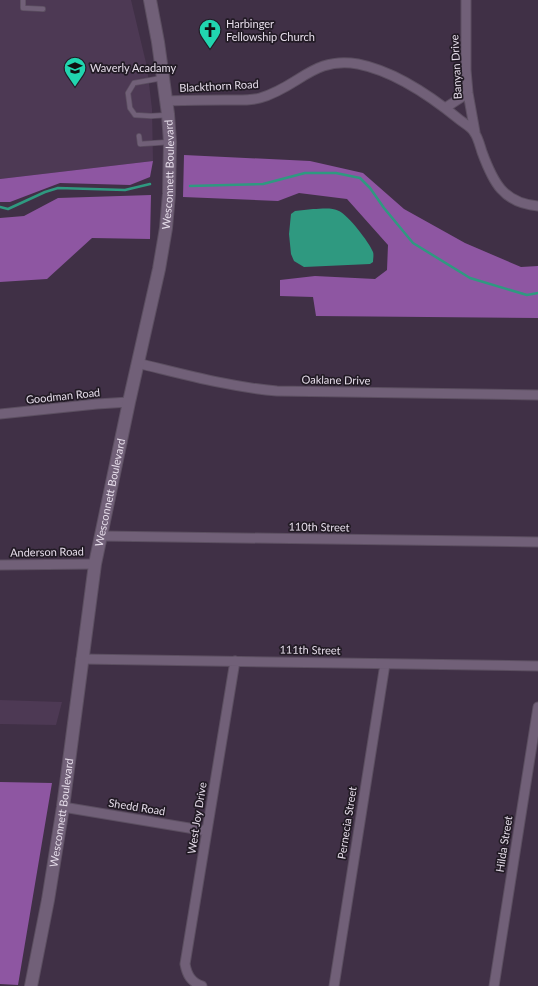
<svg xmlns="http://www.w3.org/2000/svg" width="538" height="986" font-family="Lato,sans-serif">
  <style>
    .built { fill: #4d3954 }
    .forest { fill: #8e56a2 }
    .water { fill: #2f9980 }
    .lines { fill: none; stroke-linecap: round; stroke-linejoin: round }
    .stream { stroke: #2f9980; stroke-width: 2.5 }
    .lane-casing { stroke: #5c4f61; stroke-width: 6 }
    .street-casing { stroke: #5c4f61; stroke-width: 11 }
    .secondary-casing { stroke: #5c4f61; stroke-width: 14 }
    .lane { stroke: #716078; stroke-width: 4.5 }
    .street { stroke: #716078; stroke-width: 9 }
    .secondary { stroke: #716078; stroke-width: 12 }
    .labels { text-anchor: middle; stroke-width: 3.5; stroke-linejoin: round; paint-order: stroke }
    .poi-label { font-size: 11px; fill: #e6ddea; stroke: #221b25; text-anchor: start }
    .street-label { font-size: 11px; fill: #e6ddea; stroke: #221b25 }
  </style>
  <rect width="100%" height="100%" fill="#403046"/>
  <path class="built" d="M 0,0 L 131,0 L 147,67 L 152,109 L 153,161 L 0,179 Z
    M 0,700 L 62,702 L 56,725 L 0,724 Z"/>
  <path class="forest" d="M 184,155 L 310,161 L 363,173 L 404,209 L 465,243 L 521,267 L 538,266 L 538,318 L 316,316 L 313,297 L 280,296 L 280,280 L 315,276 L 375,279 L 387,270 L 388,245 L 347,199 L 299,193 L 278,201 L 183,197 Z
    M 153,161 L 150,177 L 130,185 L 60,183 L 10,202 L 0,202 L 0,179 Z
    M 151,195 L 150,239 L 92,238 L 47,279 L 0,282 L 0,218 L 24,216 L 58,198 Z
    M 0,782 L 52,783 L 18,985 L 0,984 Z"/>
  <path class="water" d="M 313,209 C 321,209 331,207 339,211 C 348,215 369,242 373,252 C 374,255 373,259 373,262 L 370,264 L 304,267 L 294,261 L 291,254 L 289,234 L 291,214 L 295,211 Z"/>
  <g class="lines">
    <path class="stream" d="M 190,186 L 263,184 L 305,173 L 336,173 L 360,178 L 370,188 L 384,208 L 413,243 L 470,278 L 527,295 L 538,293
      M 0,207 L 8,209 L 45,192 L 58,188 L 125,190 L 150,184"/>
    <g class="lane-casing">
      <path id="lane" d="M 23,0 L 23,8 L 43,9
        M 162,78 L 134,83 L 128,93 L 130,108 L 135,115 L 151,116 L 167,115
        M 139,136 L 140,144 L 170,142"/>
    </g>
    <g class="street-casing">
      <path id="street" d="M 466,0 L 466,70 L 468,93 L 475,132
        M 167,101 C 186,100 205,100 224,100 C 236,100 249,101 260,98 C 299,87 313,56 358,64 C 394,71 432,97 460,120 C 465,124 471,127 474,132 C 478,137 480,146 482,152 C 493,182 503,203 538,206
        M 445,108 L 468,93
        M 137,363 C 183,374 229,387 277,391 L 538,395
        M 0,414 L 97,404 L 129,402
        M 100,536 L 538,542
        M 0,565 L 95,564
        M 81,659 L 538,666
        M 63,807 L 207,831
        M 202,986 C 191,982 187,975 185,964 L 235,661
        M 334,986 L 385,664
        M 494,986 L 538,707"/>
    </g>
    <g class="secondary-casing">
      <g id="secondary">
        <path id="s1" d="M 31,986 L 48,900 L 63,807 L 95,564 L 129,402 L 159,269 L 166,228 L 169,194 L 170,142 L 168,114 L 158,42 L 150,0"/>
      </g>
    </g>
    <use href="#lane" class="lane"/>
    <use href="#street" class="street"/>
    <use href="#secondary" class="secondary"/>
  </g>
  <defs>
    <g id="church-pin" transform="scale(1.15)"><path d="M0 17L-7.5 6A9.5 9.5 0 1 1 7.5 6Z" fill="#21d5af" stroke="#221b25"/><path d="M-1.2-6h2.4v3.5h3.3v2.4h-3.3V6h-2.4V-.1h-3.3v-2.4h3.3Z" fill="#111"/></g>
    <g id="school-pin" transform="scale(1.15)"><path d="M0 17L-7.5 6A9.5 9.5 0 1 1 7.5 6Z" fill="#21d5af" stroke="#221b25"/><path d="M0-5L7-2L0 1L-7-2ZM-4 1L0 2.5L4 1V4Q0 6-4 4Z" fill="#111"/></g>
  </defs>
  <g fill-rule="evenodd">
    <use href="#church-pin" x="210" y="30"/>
    <use href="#school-pin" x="75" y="68"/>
  </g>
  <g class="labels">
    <g class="poi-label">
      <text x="226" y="28">Harbinger<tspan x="226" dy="13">Fellowship Church</tspan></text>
      <text x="90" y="72">Waverly Acadamy</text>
    </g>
    <g class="street-label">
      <text transform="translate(456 67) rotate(-93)" y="4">Banyan Drive</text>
      <text transform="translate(219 86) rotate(-3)" y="4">Blackthorn Road</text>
      <text dy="4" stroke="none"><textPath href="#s1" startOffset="824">Wesconnett Boulevard</textPath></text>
      <text transform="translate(336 380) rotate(1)" y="4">Oaklane Drive</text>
      <text transform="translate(63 396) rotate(-6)" y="4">Goodman Road</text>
      <text dy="4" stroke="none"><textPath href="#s1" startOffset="500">Wesconnett Boulevard</textPath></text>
      <text transform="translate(319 527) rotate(1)" y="4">110th Street</text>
      <text transform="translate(47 552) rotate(-1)" y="4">Anderson Road</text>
      <text transform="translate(310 650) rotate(1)" y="4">111th Street</text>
      <text transform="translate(137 807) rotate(9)" y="4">Shedd Road</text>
      <text dy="4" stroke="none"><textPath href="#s1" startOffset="176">Wesconnett Boulevard</textPath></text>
      <text transform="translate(197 818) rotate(-81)" y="4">West Joy Drive</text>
      <text transform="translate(347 823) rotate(-81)" y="4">Pernecia Street</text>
      <text transform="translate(504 844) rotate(-81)" y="4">Hilda Street</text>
    </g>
  </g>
</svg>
